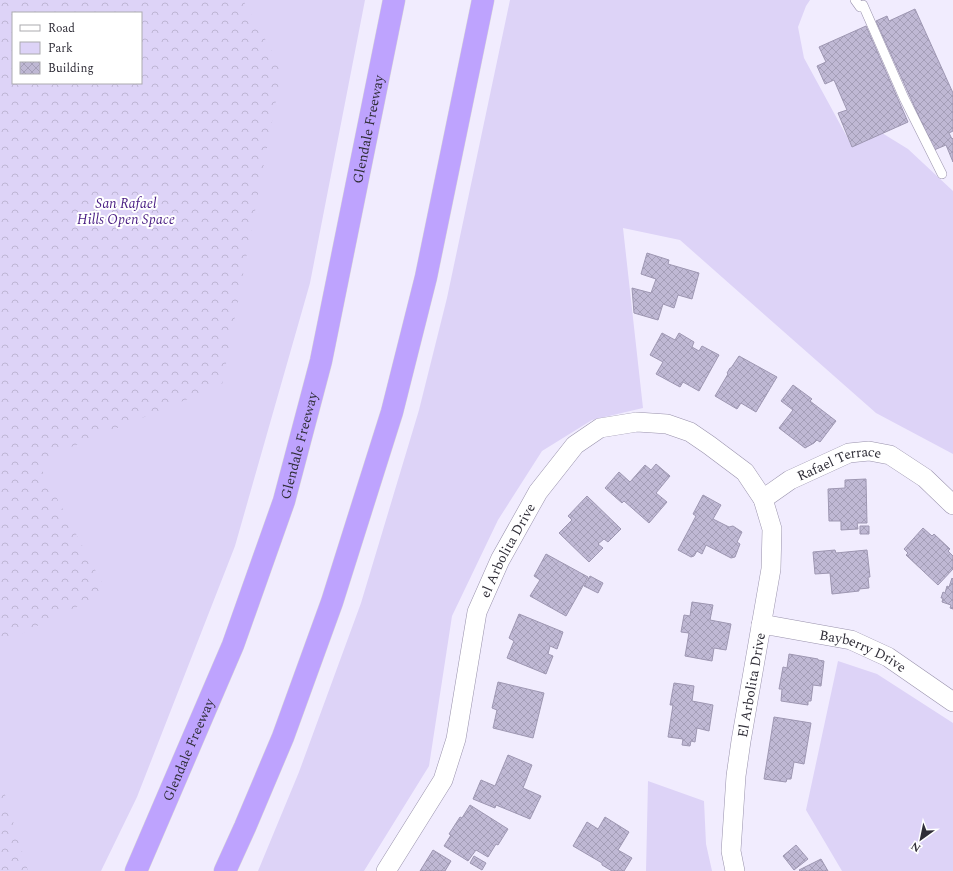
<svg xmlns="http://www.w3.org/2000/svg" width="953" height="871" font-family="Spectral,serif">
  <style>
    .green { fill: #ddd3f7; fill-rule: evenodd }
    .forest { fill: url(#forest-crowns); fill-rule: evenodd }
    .building { fill: url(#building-cross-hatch); stroke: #9e97b2 }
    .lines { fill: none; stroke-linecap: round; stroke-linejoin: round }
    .service-casing { stroke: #9992ac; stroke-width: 10 }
    .minor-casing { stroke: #9992ac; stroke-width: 20 }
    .motorway-casing { stroke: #d6d5d7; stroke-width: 23 }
    .service { stroke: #fff; stroke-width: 9 }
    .minor { stroke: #fff; stroke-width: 19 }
    .motorway { stroke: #bea3fe; stroke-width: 22 }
    .labels { text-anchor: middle; stroke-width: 4; stroke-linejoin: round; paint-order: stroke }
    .street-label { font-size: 14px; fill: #302e38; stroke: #fff }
    .park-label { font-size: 14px; font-style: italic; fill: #491d83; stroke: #fff }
  </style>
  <defs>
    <pattern id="forest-crowns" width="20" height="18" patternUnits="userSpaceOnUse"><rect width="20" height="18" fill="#ddd3f7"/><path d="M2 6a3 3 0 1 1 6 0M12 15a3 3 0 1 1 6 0" fill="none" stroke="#beb5d4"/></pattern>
    <pattern id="building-cross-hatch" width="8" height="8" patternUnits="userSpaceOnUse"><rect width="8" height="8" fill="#bfb8d4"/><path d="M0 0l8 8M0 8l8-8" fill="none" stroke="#a49eb7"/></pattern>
  </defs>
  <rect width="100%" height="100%" fill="#f1ecfe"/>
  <path class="green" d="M 0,0 L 365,0 L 310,283 L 235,546 L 137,797 L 101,871 L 0,871 ZM 13,13 L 141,13 L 141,83 L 13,83 Z
    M 510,0 L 810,0 L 806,6 L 798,27 L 804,58 L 852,146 L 882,133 L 908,149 L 953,191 L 953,454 L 876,413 L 680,240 L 623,228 L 643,408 L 592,420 L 542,451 L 498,520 L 452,616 L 429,766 L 364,871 L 258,871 L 299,772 L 361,603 L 419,410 L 447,298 Z
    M 838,661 L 877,674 L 953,723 L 953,871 L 842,871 L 806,810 Z
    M 648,781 L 704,801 L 706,844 L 712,871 L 646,871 Z"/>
  <path class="forest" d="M 0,0 L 243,0 L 282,69 L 222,385 L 37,461 L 107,592 L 0,644 ZM 13,13 L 141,13 L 141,83 L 13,83 Z
    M 0,778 L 28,871 L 0,871 Z"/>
  <path class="building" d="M 915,9 L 953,93 L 953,131 L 949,133 L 952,139 L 953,138 L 953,162 L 946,145 L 934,150 L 876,21 L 887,16 L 889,21 Z
    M 866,26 L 908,122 L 852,147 L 838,113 L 847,110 L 834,80 L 825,84 L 817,66 L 826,62 L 819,47 Z
    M 647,253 L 669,260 L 668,264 L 699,273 L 692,299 L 678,295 L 674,308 L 663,304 L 658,320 L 634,313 L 632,288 L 651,293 L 656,279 L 641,274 Z
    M 662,333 L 675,340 L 679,333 L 694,342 L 692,347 L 699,351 L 702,346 L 719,355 L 699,391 L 683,382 L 680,387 L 656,374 L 663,362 L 650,355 Z
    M 739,356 L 777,377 L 756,412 L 741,403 L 737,409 L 715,396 L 728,374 L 727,373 L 730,368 L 731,368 Z
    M 793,385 L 812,399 L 810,401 L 836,421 L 820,442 L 817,440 L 814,443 L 805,448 L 779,428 L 793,410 L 781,401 Z
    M 656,464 L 670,476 L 656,493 L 667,502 L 649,523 L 624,501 L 622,503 L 605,488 L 619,472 L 630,482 L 645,465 L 651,470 Z
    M 866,479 L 867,523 L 857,523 L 858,529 L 841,530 L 841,521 L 829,521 L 828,489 L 845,488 L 845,480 Z
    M 703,495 L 721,505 L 713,519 L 729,527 L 733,526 L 742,532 L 737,542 L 740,544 L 735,557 L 731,558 L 706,545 L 702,554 L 697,551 L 694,556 L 691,557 L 678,550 L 696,516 L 693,514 Z
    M 587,496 L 621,529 L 608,542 L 604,539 L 598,544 L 603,548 L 589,562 L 559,533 L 572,520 L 568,516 Z
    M 860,526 L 869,526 L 869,534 L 860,534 Z
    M 923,528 L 932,536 L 934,534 L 950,549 L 948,551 L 953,556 L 953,569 L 938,585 L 906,555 L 908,553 L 904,549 Z
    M 835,550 L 836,553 L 867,550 L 870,577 L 868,577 L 869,588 L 859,589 L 859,591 L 832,594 L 830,573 L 815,574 L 813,552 Z
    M 546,554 L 588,577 L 566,616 L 530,596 L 540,580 L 534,576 Z
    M 590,576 L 603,583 L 598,593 L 584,586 Z
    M 952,578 L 953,579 L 953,609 L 950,608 L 951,605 L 942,602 L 943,598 L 941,598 L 943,592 L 945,593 L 947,586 L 949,587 Z
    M 692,602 L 713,605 L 710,620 L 731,624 L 726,650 L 714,648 L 712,661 L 685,656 L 689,633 L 681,632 L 684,615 L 690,616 Z
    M 519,614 L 563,632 L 557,649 L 550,646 L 548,654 L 553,656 L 546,674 L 507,658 L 514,641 L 509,638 Z
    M 789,654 L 818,659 L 818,660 L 824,661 L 821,686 L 813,685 L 811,701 L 808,701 L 808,705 L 781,701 L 782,689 L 779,689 L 783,667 L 787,668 Z
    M 498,682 L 544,693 L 533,738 L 493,728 L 497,710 L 492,708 Z
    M 674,683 L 694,686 L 692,701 L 713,705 L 709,731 L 697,728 L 695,742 L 691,741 L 690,746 L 682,745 L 683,739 L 668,737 L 673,705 L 670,705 Z
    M 774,717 L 811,723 L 804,764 L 794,762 L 791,779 L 787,779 L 786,782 L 764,779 Z
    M 508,755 L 532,765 L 523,788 L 541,796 L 530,819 L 496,805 L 495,808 L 473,799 L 481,780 L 495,786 Z
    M 470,805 L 508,829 L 498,845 L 496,844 L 488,857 L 476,850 L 468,861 L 444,846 L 451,835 L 449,834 L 460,817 L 462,818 Z
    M 605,817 L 629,832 L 618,850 L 632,858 L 624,871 L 612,871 L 602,865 L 602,863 L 573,846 L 587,822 L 598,829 Z
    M 796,845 L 808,859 L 794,870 L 783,856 Z
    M 433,850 L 451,861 L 445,871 L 420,871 Z
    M 474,856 L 486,863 L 482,870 L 470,863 Z
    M 821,859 L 828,871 L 800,871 L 799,870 Z"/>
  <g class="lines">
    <g class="service-casing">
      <path id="service" d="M 855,0 L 860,7
        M 863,5 L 904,98 L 942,174"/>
    </g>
    <g class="minor-casing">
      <g id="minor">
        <path id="s1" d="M 763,499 L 790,480 L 849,453 L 869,451 L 890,455 L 925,478 L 953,505"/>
        <path id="s2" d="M 761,625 L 773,626 L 851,640 L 888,657 L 953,702"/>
        <path id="s3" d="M 386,871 L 443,780 L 456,739 L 477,612 L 500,560 L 538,492 L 575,445 L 600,428 L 637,422 L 667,424 L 690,432 L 709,445 L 745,472 L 763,499 L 772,529 L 771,569 L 741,741 L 736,776 L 731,851 L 735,871"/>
      </g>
    </g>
    <g class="motorway-casing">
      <g id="motorway">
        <path id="s4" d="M 136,871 L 233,645 L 284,501 L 321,361 L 394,0"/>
        <path d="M 225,871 L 245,827 L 283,737 L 332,602 L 392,412 L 426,277 L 483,0"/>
      </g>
    </g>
    <use href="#service" class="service"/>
    <use href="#minor" class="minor"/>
    <use href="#motorway" class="motorway"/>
  </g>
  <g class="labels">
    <g class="street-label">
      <text dy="5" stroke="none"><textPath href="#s4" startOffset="780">Glendale Freeway</textPath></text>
      <text dy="5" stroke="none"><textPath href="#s4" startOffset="456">Glendale Freeway</textPath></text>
      <text dy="5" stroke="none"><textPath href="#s1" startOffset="86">Rafael Terrace</textPath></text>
      <text dy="5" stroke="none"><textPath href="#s3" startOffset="348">el Arbolita Drive</textPath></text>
      <text dy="5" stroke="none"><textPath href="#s2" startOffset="106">Bayberry Drive</textPath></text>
      <text transform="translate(751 685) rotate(-80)" y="5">El Arbolita Drive</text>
      <text dy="5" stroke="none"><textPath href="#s4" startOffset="132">Glendale Freeway</textPath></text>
    </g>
    <g class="park-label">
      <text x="126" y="208">San Rafael<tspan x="126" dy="16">Hills Open Space</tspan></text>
    </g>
  </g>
  <rect x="12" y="12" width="130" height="72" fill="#ffffff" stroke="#acabaf"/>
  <rect x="20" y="25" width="20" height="6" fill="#ffffff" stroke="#acabaf"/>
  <text x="48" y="32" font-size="12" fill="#302e38">Road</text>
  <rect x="20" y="42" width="20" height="12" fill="#ddd3f7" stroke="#acabaf"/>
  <text x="48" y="52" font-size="12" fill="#302e38">Park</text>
  <rect x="20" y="62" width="20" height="12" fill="url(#building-cross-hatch)" stroke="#acabaf"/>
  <text x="48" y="72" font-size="12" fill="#302e38">Building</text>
  <g transform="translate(921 839) rotate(213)" stroke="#ffffff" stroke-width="3" paint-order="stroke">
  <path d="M0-3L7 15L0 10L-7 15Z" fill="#302e38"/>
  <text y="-6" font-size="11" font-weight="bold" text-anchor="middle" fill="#302e38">N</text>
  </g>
</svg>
